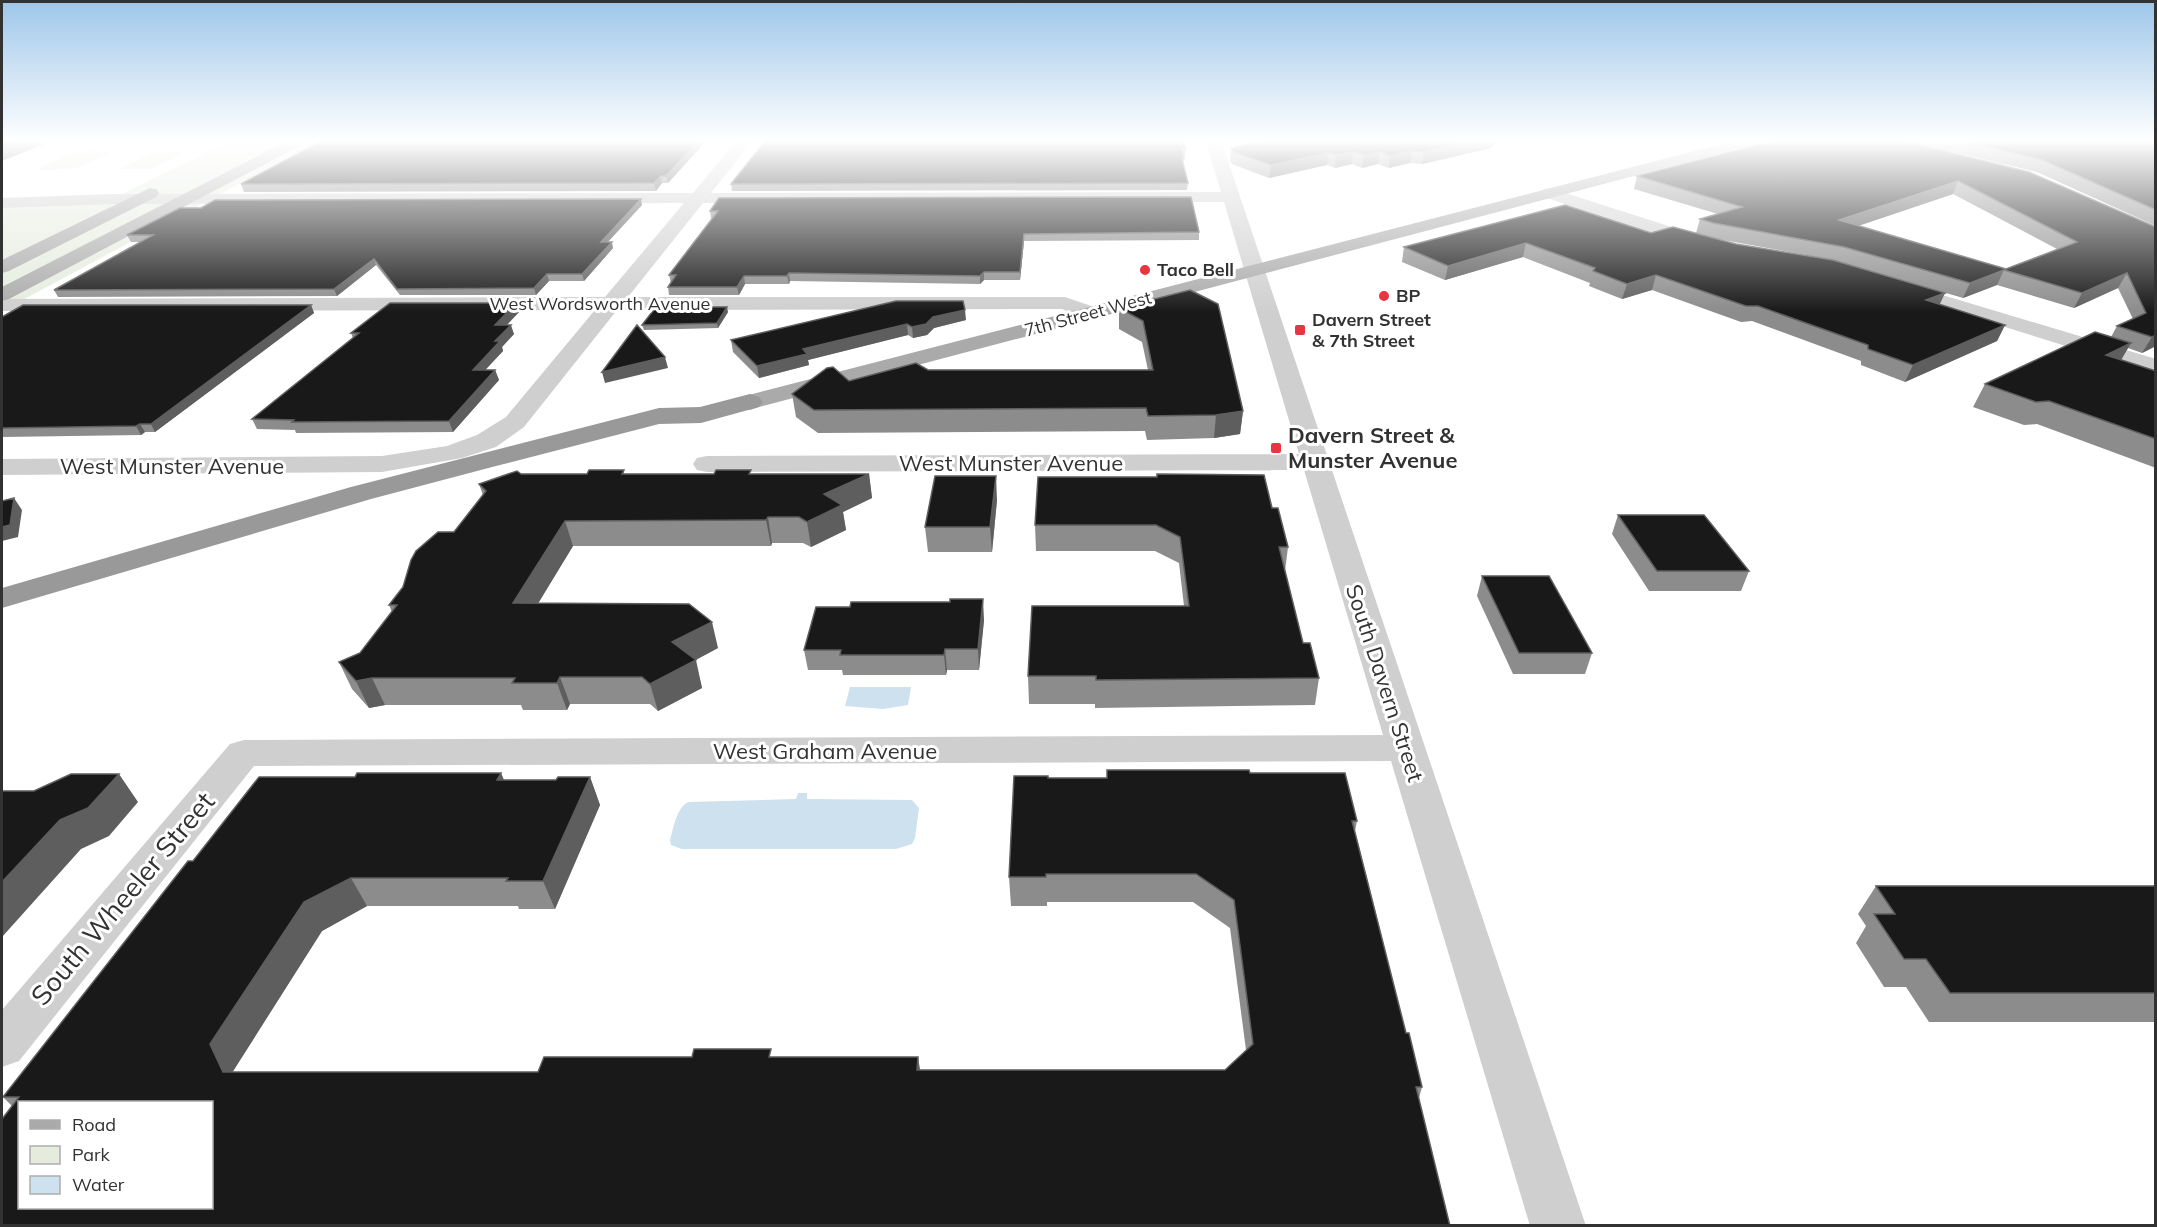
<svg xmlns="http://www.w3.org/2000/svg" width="2157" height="1227" font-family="Mulish,sans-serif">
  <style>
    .green { fill: #e5ecde }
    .water { fill: #cde1ee }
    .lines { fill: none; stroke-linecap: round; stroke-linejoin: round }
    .minor { fill: #cfcfcf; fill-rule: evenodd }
    .major { fill: #aaa; fill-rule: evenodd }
    .highway { fill: #999; fill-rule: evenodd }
    .wall { fill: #8c8c8c; fill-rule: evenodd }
    .shaded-wall { fill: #5e5e5e }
    .building { fill: #191919; stroke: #5e5e5e; stroke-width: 1.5; fill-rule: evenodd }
    .poi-dot { fill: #e93541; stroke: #fff; stroke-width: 2 }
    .labels { text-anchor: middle; stroke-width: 6; stroke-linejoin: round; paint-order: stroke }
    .far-poi-label { font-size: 18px; font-weight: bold; fill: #323232; stroke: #fff; text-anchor: start }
    .far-street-label { font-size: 18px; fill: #323232; stroke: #fff }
    .poi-label { font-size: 22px; font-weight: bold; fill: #323232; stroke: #fff; text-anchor: start }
    .street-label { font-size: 22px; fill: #323232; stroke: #fff }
    .near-street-label { font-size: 27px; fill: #323232; stroke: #fff }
  </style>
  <rect width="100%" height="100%" fill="#fff"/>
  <path class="green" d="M 233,140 L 321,140 L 2,311 L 2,207 L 50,204 L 101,204 Z
    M 90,150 L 114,151 L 78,168 L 43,170 L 40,168 L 78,151 Z
    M 155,152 L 186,152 L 150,169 L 119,169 Z"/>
  <path class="water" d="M 850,687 L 911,687 L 908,705 L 883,709 L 845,706 Z
    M 798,793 L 807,793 L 807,799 L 912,800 L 919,808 L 915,838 L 912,844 L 896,849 L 682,849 L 671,845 L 670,840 C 674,827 676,809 688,802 L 796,799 Z"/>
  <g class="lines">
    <path class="minor" d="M 737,140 L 753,140 L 711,193 L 1221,192 L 1205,140 L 1221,140 L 1586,1226 L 1530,1226 L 1391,761 L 254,766 L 19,1061 L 2,1067 L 2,1010 L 230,744 L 244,740 L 1383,735 L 1304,470 L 707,472 L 697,470 L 693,464 L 697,458 L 707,456 L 1299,454 L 1224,202 L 703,203 L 628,297 L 1065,297 L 1097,308 L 1100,313 L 1097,318 L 1089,320 L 1062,309 L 617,310 L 524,427 L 496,447 L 462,458 L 382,472 L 2,475 L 2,459 L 382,456 L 447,446 L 477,435 L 506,417 L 595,310 L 2,311 L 2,299 L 605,297 L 684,203 L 114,204 L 2,208 L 2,198 L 114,194 L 693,193 Z
      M 1550,188 L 1712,240 L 1715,244 L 1712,248 L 1698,248 L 1544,197 L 1541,193 L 1544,189 Z
      M 1899,282 L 2156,359 L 2156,374 L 1892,292 L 1889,288 L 1892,284 Z"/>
    <path class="major" d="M 289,140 L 308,140 L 305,143 L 9,299 L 2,301 L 2,287 Z
      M 1737,140 L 1762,140 L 1759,143 L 759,407 L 750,410 L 741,407 L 737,402 L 741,397 Z
      M 150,188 L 156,189 L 159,193 L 156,197 L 9,271 L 2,273 L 2,260 Z"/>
    <path class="highway" d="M 750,394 L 759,397 L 763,402 L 759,407 L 701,423 L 659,424 L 496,466 L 371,499 L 2,608 L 2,588 L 351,487 L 659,408 L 700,407 Z"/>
  </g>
  <path class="wall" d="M 707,140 L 668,183 L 662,183 L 656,191 L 244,192 L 241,184 Z
    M 1250,140 L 1499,140 L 1491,148 L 1422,164 L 1410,163 L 1389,168 L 1378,164 L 1362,168 L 1352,164 L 1335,168 L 1327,165 L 1269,178 L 1232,164 L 1230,160 L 1231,148 L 1252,144 Z
    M 1901,140 L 2156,227 L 2156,346 L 2142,353 L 2128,348 L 2121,360 L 2156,371 L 2156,468 L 2037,424 L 2024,425 L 1973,407 L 1985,384 L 2111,337 L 2117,326 L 2133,319 L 2118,288 L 2074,308 L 1997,285 L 1963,298 L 1838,261 L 1945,293 L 1939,304 L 2005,325 L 1997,341 L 1905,382 L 1861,365 L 1861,361 L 1752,321 L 1741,322 L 1652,290 L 1622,299 L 1589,286 L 1590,283 L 1523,257 L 1445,280 L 1402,262 L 1404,247 L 1651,233 L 1696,233 L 1700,219 L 1718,214 L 1634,189 L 1637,176 ZM 1953,194 L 2057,249 L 2006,269 L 1858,226 ZM 1712,238 L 1822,258 L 1736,244 Z
    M 1903,140 L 2156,140 L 2156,226 L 2037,172 Z
    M 1186,149 L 1185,156 L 1183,156 L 1184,159 L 1183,165 L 1188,183 L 1187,190 L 732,191 L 731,184 Z
    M 642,205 L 608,242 L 613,248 L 584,281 L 549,281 L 536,295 L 400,295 L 376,265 L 337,296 L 58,297 L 54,290 L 142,242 L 131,242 L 127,235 Z
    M 710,211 L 1199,232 L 1199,240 L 1024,241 L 1020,280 L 984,280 L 980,284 L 790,281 L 789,284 L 745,284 L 739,295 L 669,295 L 668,287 L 671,283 L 669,275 L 712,218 L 711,218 Z
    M 1190,290 L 1243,411 L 1240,434 L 1214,438 L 1147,440 L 1145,431 L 818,433 L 796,417 L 792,394 L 849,381 L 928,370 L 1148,370 L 1142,342 L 1119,329 L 1119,308 Z
    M 896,301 L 966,320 L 934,328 L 927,335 L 913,338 L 908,335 L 808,360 L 809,365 L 759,378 L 733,352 L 731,340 Z
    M 311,305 L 314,313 L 155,432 L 145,432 L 141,435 L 2,437 L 2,317 Z
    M 519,312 L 507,325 L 514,334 L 502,347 L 503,351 L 485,370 L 495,370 L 499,380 L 453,432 L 296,433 L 295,430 L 257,429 L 252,419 L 353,338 L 351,333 Z
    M 728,312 L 718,328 L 644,330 L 642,325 Z
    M 624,470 L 624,474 L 869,474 L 872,498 L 843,512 L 846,530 L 811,547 L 803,543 L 772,543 L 771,546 L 573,546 L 538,603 L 718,648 L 695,660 L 702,688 L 658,711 L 650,704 L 570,704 L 567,710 L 523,710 L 521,705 L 385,705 L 369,708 L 352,689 L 339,662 L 360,653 L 392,612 L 389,605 L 403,587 L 454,532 L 483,495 L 479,484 L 521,474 L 587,474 Z
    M 1157,474 L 1272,508 L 1288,547 L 1285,571 L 1303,643 L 1319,678 L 1315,705 L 1095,708 L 1095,704 L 1029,704 L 1028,676 L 1184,606 L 1179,563 L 1155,551 L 1036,551 L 1035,525 L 1157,477 Z
    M 997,500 L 992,552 L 928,552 L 925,527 Z
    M 1618,515 L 1749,571 L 1741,591 L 1649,591 L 1612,534 Z
    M 1482,576 L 1592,653 L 1585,674 L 1513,674 L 1477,596 Z
    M 984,620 L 979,670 L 947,670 L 946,675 L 843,675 L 842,670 L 808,670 L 804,650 Z
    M 501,773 L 504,780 L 556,780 L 590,777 L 600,805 L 555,909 L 519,909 L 518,906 L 367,906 L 322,931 L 232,1072 L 538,1072 L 773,1057 L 918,1057 L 920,1070 L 1225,1070 L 1246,1050 L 1230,928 L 1193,902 L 1047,902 L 1047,906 L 1011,906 L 1009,877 L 1048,778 L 1107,778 L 1250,773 L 1357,821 L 1355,831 L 1406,1033 L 1422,1087 L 1419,1098 L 12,1106 L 3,1097 L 193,861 L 355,777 Z
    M 1876,886 L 2156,886 L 2156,1022 L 1929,1022 L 1906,987 L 1884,987 L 1856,943 L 1866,926 L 1858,914 Z"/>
  <path class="shaded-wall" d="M 17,140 L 54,140 L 2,161 L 2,146 Z
    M 700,140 L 707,140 L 668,183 L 666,176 Z
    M 1479,140 L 1499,140 L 1491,148 L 1422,164 L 1424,152 Z
    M 1412,151 L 1410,163 L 1389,168 L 1390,156 Z
    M 1353,152 L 1352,164 L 1335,168 L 1336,155 Z
    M 1380,152 L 1378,164 L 1362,168 L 1364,155 Z
    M 1329,153 L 1327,165 L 1269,178 L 1271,165 Z
    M 661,176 L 662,183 L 656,191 L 654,183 Z
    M 1958,181 L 1953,194 L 1834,234 L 1839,220 Z
    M 641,199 L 642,205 L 602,248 L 601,242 Z
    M 1024,234 L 1024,241 L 1020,280 L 1020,272 Z
    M 612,242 L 613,248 L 584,281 L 582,274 Z
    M 1526,243 L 1523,257 L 1445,280 L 1448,266 Z
    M 374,259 L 376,265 L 337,296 L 334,289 Z
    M 2004,270 L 1997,285 L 1963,298 L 1970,283 Z
    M 984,272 L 984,280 L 980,284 L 980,276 Z
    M 789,273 L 790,281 L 789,284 L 787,276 Z
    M 2127,273 L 2118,288 L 2074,308 L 2082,293 Z
    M 547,274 L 549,281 L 536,295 L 534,288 Z
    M 1656,275 L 1652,290 L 1622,299 L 1627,284 Z
    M 744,276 L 745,284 L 739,295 L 737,287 Z
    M 1945,293 L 1938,308 L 1926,300 Z
    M 516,303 L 519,312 L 498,334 L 495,325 Z
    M 311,305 L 314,313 L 155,432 L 151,424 Z
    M 727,307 L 728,312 L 718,328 L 717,323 Z
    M 965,310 L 966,320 L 934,328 L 927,335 L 913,338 L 912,327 L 933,317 Z
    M 907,324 L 908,335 L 808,360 L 809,365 L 759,378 L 757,366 L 803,349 Z
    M 511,325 L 514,334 L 502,347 L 503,351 L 476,380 L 473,370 L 495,341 Z
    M 2005,325 L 1997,341 L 1905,382 L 1913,365 Z
    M 2156,335 L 2156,346 L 2142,353 L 2152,337 Z
    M 2131,343 L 2118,365 L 2106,355 Z
    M 665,357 L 668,368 L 605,383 L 602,372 Z
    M 495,370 L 499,380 L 453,432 L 449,421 Z
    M 1243,411 L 1240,434 L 1214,438 L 1216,415 Z
    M 140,424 L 145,432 L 141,435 L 136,426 Z
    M 869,474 L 872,498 L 843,512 L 846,530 L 811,547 L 807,522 L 824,494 Z
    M 996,476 L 997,500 L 992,552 L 990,527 Z
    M 14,498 L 22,510 L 18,537 L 2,541 L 2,527 Z
    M 768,517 L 772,543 L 771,546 L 766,520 Z
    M 565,521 L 573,546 L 522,630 L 513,603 Z
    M 983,599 L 984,620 L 979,670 L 978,649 Z
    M 712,622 L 718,648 L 679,669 L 672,642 Z
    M 945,649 L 947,670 L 946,675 L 944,655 Z
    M 696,660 L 702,688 L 658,711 L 650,684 Z
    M 560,677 L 570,704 L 567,710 L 557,683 Z
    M 372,678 L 385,705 L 369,708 L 356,681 Z
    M 501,773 L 512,801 L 497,780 Z
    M 119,774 L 138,802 L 109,836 L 81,849 L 2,937 L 2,882 L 60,820 Z
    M 590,777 L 600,805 L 555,909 L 543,881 Z
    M 351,878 L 367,906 L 322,931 L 232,1073 L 223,1072 L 210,1044 L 304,902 Z
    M 918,1057 L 922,1085 L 917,1070 Z"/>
  <path class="building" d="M 2,140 L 17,140 L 2,146 Z
    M 323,140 L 700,140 L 666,176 L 661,176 L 654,183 L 241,184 Z
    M 766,140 L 1183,140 L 1186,149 L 1182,149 L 1184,159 L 1182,159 L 1188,183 L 731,184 Z
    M 1256,140 L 1479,140 L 1424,152 L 1412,151 L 1390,156 L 1380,152 L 1364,155 L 1353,152 L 1336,155 L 1329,153 L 1271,165 L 1233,152 L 1231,148 L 1257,142 Z
    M 1776,140 L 1901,140 L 2029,172 L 2156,227 L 2156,335 L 2152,337 L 2117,326 L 2146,313 L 2127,273 L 2082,293 L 2004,270 L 1970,283 L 1844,247 L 1713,223 L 1700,219 L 1742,207 L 1637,176 ZM 1958,181 L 2077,242 L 2006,269 L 1839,220 Z
    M 1958,140 L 2156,140 L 2156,210 L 2042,160 Z
    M 1191,197 L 1199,232 L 1024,234 L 1020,272 L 984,272 L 980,276 L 789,273 L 787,276 L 744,276 L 737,287 L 668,287 L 676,275 L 669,275 L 718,211 L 710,211 L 719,198 Z
    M 641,199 L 601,242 L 612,242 L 582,274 L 547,274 L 534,288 L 397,289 L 374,259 L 334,289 L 54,290 L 153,235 L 127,235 L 180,208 L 201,208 L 215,200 Z
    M 1565,205 L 1651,233 L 1673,227 L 1736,244 L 1833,260 L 1945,293 L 1926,300 L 2005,325 L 1913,365 L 1868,349 L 1868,345 L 1758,306 L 1746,306 L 1656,275 L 1627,284 L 1593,271 L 1595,268 L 1526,243 L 1448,266 L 1404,247 Z
    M 1190,290 L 1218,304 L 1243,411 L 1216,415 L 1148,416 L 1146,408 L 814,410 L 792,394 L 827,368 L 833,367 L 849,381 L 916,363 L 928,370 L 1153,370 L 1143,321 L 1119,308 Z
    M 896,301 L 963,301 L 965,310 L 933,317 L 926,324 L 912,327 L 907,324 L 803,349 L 807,354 L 757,366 L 731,340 Z
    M 390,303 L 516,303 L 495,325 L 511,325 L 495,341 L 500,341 L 473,370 L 495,370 L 449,421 L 292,422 L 294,420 L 252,419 L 359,333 L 351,333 Z
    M 23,305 L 311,305 L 151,424 L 140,424 L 136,426 L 2,428 L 2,317 Z
    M 656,307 L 727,307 L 717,323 L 642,325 Z
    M 637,325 L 665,357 L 602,372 Z
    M 2095,332 L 2131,343 L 2106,355 L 2156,371 L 2156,439 L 2049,401 L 2036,402 L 1985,384 Z
    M 589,470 L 624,470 L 622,474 L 714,474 L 716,470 L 751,470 L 749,474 L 869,474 L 824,494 L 842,505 L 807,522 L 799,517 L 768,517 L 766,520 L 565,521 L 513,603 L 689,604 L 712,622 L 672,642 L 696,660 L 650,684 L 642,677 L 560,677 L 557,683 L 512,683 L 515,678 L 372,678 L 356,681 L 339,662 L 360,653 L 397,605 L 389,605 L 403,587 L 411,560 L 416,551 L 438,532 L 454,532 L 486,491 L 479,484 L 517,471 L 521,474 L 587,474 Z
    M 1157,474 L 1264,475 L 1272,508 L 1278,508 L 1288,547 L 1279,547 L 1303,643 L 1310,643 L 1319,678 L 1096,680 L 1096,676 L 1028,676 L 1032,606 L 1189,606 L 1180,537 L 1156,525 L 1035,525 L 1038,477 L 1157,477 Z
    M 935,476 L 996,476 L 990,527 L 925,527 Z
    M 14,498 L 10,525 L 2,527 L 2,501 Z
    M 1618,515 L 1704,515 L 1749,571 L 1657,571 Z
    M 1482,576 L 1549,576 L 1592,653 L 1519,653 Z
    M 950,599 L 983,599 L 978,649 L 945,649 L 944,655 L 840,655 L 841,650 L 804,650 L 816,607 L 850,607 L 851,602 L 950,602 Z
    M 1107,770 L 1249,770 L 1250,773 L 1345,773 L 1357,821 L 1352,821 L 1406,1033 L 1409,1033 L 1422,1087 L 1416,1087 L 1450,1226 L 2,1226 L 2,1119 L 19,1097 L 3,1097 L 188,861 L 193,861 L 259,777 L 355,777 L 357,773 L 501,773 L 497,780 L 556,780 L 558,777 L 590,777 L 543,881 L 506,881 L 508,878 L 351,878 L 304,902 L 210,1044 L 223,1072 L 538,1072 L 544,1057 L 692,1057 L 694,1049 L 771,1049 L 769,1057 L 918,1057 L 917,1070 L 1225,1070 L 1253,1044 L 1234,900 L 1196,874 L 1046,874 L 1046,877 L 1009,877 L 1014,776 L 1048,776 L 1048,778 L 1107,778 ZM 20,1102 L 212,1102 L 212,1208 L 20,1208 Z
    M 71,774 L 119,774 L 88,808 L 60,820 L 2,882 L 2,791 L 34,791 Z
    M 1876,886 L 2156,886 L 2156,993 L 1950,993 L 1926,959 L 1904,959 L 1874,914 L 1895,914 Z"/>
  <linearGradient id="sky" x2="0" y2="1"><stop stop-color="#9dc6ea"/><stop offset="0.45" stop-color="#fff"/><stop offset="1" stop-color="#fff" stop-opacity="0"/></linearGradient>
  <rect width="2157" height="312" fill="url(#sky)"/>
  <g class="poi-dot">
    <circle cx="1145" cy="270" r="6"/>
    <circle cx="1384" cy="296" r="6"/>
    <rect x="1294" y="324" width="12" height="12" rx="3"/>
    <rect x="1270" y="442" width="12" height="12" rx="3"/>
  </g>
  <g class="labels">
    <g class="far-poi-label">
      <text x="1157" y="276">Taco Bell</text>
      <text x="1396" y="302">BP</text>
      <text x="1312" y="326">Davern Street<tspan x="1312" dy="21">&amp; 7th Street</tspan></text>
    </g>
    <g class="far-street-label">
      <text x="600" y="310">West Wordsworth Avenue</text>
      <text transform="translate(1088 314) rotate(-15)" y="6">7th Street West</text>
    </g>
    <g class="poi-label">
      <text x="1288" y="443">Davern Street &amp;<tspan x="1288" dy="25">Munster Avenue</tspan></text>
    </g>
    <g class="street-label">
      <text x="1011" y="471">West Munster Avenue</text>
      <text x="172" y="474">West Munster Avenue</text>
      <text transform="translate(1385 683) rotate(72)" y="8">South Davern Street</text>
      <text x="825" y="759">West Graham Avenue</text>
    </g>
    <g class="near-street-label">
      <text transform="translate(123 899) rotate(-50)" y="9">South Wheeler Street</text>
    </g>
  </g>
  <rect width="2157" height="1227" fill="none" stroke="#323232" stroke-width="6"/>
  <rect x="18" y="1101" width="195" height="108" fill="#ffffff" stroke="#adadad" stroke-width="1.5"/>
  <rect x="30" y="1120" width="30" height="9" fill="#aaaaaa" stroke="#adadad" stroke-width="1.5"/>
  <text x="72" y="1131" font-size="18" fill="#323232">Road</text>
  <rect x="30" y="1146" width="30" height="18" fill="#e5ecde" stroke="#adadad" stroke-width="1.5"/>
  <text x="72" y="1161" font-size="18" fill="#323232">Park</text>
  <rect x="30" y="1176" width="30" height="18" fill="#cde1ee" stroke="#adadad" stroke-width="1.5"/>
  <text x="72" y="1191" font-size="18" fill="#323232">Water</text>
</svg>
